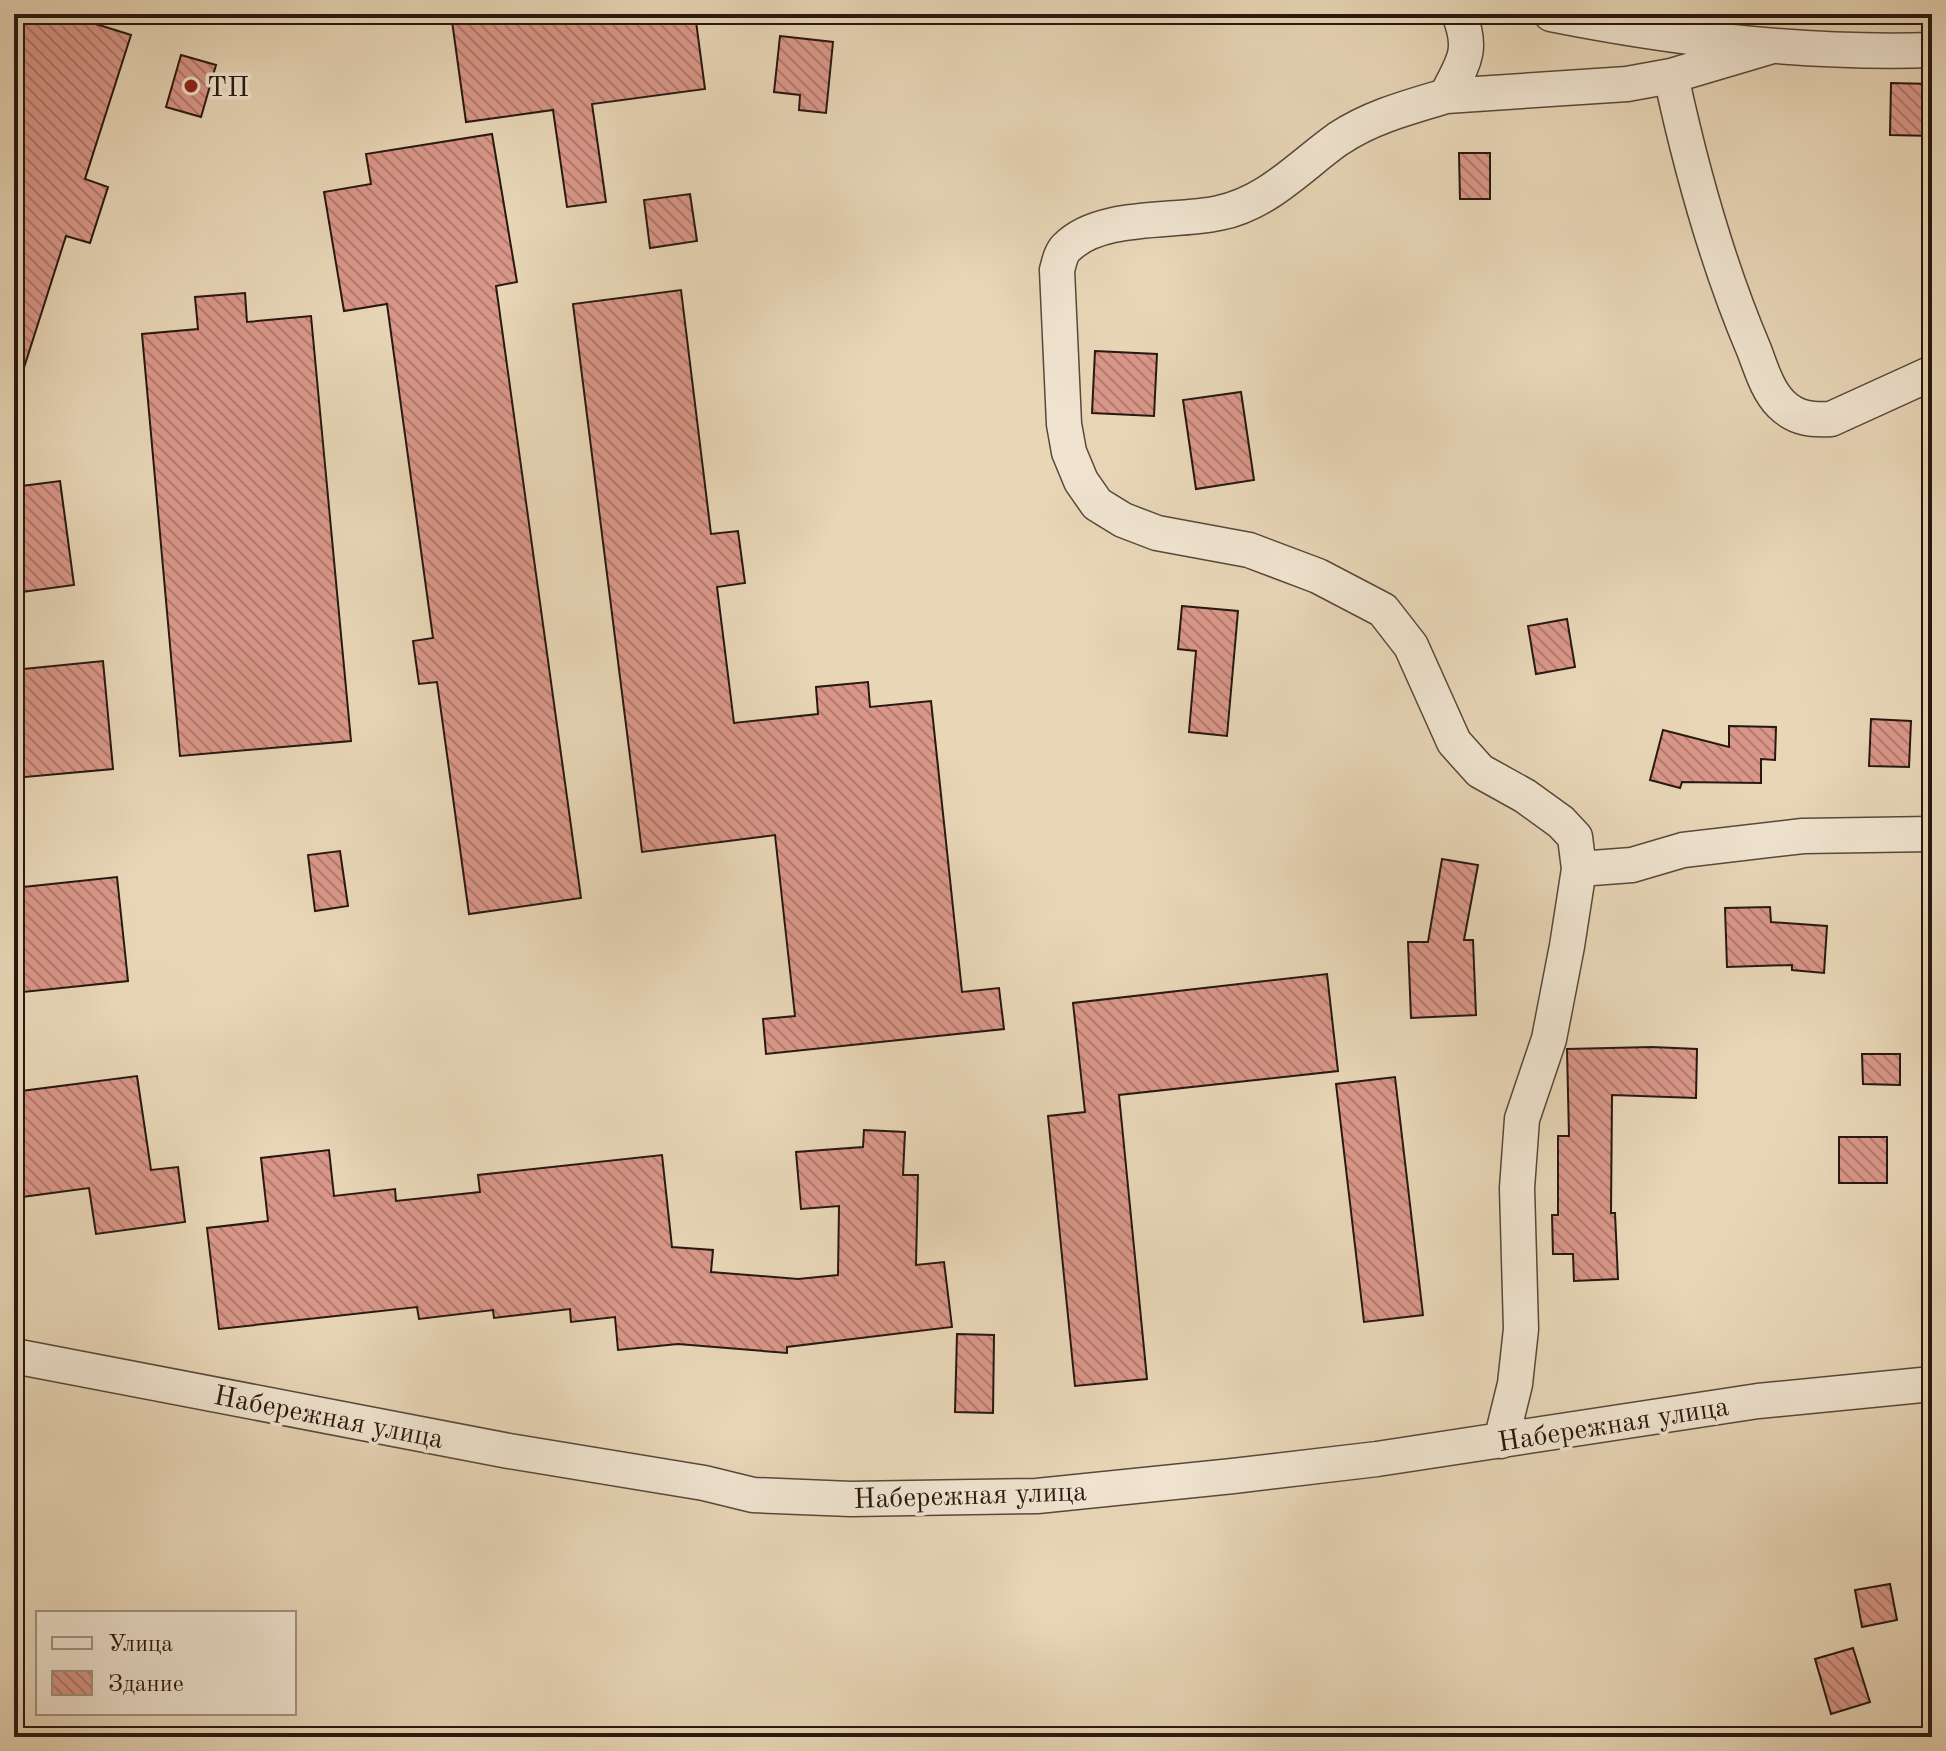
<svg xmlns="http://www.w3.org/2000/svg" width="1946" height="1751" font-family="'Old Standard TT',serif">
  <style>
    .building { fill: url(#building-back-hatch); stroke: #281810; stroke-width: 2 }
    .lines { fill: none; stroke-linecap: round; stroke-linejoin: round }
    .minor-casing { stroke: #58483a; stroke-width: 37 }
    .minor { stroke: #f0e4d0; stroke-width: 34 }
    .poi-dot { fill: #8f2418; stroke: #f0e4d0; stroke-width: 3 }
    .labels { text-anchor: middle; stroke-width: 7; stroke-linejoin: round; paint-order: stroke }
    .poi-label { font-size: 28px; fill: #281810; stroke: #f0e4d0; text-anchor: start }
    .street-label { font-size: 28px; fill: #281810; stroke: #f0e4d0 }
  </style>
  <defs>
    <pattern id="building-back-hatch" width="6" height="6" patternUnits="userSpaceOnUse" patternTransform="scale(2)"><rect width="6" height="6" fill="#da9789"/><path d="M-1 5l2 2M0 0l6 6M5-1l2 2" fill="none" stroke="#b17a6f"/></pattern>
  </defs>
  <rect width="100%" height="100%" fill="#e8d6b7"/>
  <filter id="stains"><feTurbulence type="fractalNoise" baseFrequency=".0025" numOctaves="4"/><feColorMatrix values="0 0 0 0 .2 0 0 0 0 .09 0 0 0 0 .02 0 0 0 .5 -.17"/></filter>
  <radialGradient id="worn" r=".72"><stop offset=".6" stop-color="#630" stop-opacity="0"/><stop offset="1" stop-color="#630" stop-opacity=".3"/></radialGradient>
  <path class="building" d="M 22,14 L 64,14 L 131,35 L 85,179 L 108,187 L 90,243 L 66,236 L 20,380 L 14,379 L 14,40 Z
    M 451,14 L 695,14 L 705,89 L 592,104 L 606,202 L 567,207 L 553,110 L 466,122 Z
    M 780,36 L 833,42 L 826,113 L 799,110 L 800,95 L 774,92 Z
    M 181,55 L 216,65 L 201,117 L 166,107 Z
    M 1891,83 L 1932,84 L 1932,136 L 1890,135 Z
    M 492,134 L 517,282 L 496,286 L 581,898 L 469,914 L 437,682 L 419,684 L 413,641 L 433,638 L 387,304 L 344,311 L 324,192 L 371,184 L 366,154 Z
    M 1459,153 L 1490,153 L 1490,199 L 1460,199 Z
    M 690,194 L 697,241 L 650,248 L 644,200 Z
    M 681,290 L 711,534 L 738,531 L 745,583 L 717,587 L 734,723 L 818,714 L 816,687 L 868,682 L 870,707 L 931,701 L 962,992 L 999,988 L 1004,1029 L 766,1054 L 763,1019 L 795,1016 L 775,835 L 642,852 L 573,304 Z
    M 245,293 L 247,322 L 311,316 L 351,741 L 180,756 L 142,334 L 198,329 L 195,297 Z
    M 1095,351 L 1157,354 L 1154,416 L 1092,413 Z
    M 1241,392 L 1254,480 L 1196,489 L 1183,400 Z
    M 60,481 L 74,585 L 14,593 L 14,487 Z
    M 1182,606 L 1238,611 L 1227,736 L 1189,732 L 1196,651 L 1178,649 Z
    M 1567,619 L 1575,667 L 1536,674 L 1528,626 Z
    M 103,661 L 113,769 L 14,778 L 14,670 Z
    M 1871,719 L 1911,721 L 1909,767 L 1869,766 Z
    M 1729,726 L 1776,727 L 1775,760 L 1761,759 L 1761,783 L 1682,782 L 1680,788 L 1650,780 L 1663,730 L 1729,747 Z
    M 340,851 L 348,906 L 315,911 L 308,855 Z
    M 1442,859 L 1478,865 L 1464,940 L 1473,940 L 1476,1015 L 1411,1018 L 1408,942 L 1428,942 Z
    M 117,877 L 128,981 L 14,993 L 14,888 Z
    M 1770,907 L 1771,922 L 1827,926 L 1824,973 L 1792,970 L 1792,965 L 1727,967 L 1725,908 Z
    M 1327,974 L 1338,1071 L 1119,1095 L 1147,1379 L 1075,1386 L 1048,1116 L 1085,1112 L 1073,1003 Z
    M 1652,1047 L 1697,1049 L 1696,1098 L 1612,1095 L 1611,1213 L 1615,1213 L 1618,1279 L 1574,1281 L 1573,1254 L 1553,1254 L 1552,1215 L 1558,1215 L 1558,1136 L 1569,1136 L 1567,1049 Z
    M 1862,1054 L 1900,1054 L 1900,1085 L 1863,1084 Z
    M 137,1076 L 151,1170 L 178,1167 L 185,1222 L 96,1234 L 89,1188 L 14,1198 L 14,1092 Z
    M 1395,1077 L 1423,1315 L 1364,1322 L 1336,1084 Z
    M 864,1130 L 905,1132 L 903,1175 L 918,1175 L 916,1265 L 944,1262 L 952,1327 L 787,1347 L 787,1353 L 678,1344 L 618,1350 L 615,1317 L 571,1322 L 570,1309 L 494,1318 L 493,1310 L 419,1319 L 417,1307 L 219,1329 L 207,1228 L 268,1221 L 261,1158 L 329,1150 L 334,1196 L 395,1189 L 396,1201 L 480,1192 L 478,1175 L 662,1155 L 672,1247 L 713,1250 L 711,1272 L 798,1279 L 838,1275 L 839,1206 L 801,1209 L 796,1152 L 863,1147 Z
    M 1839,1137 L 1887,1137 L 1887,1183 L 1839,1183 Z
    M 957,1334 L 994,1335 L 993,1413 L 955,1412 Z
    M 1890,1584 L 1897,1620 L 1862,1627 L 1855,1590 Z
    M 1853,1648 L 1870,1702 L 1831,1714 L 1815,1659 Z"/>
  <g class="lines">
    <g class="minor-casing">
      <path id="minor" d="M 1551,14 C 1676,39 1804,54 1932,50
        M 1671,76 C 1691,169 1717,263 1754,350 C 1761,368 1767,390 1781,404 C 1796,419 1812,420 1831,419 L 1932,373
        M 1446,96 C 1463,63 1474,51 1459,14
        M 1579,869 L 1632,865 L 1683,850 L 1803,836 L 1932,834
        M 14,1356 L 509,1451 L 704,1483 L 753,1495 L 851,1499 L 1037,1496 L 1233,1476 L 1377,1459 L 1758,1401 L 1932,1384
        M 1501,1441 L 1515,1384 L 1521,1329 L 1517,1188 L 1522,1119 L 1549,1039 L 1567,946 L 1579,869 L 1575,837 L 1561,822 L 1525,796 L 1480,771 L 1454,742 L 1411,646 L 1383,610 L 1318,576 L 1249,550 L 1157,533 L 1123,520 L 1097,504 L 1081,481 L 1069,452 L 1064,424 L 1057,270 C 1059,263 1061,253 1066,248 C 1100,213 1174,223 1219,213 C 1268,203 1300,166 1338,139 C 1371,117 1409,107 1446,96 L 1627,84 L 1671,76 L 1769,47"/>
    </g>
    <use href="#minor" class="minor"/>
  </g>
  <circle class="poi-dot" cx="191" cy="86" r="8"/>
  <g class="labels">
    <g class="poi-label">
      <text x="207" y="96">ТП</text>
    </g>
    <g class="street-label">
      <text transform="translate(329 1416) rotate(11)" y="10">Набережная улица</text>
      <text transform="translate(1613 1423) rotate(-9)" y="10">Набережная улица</text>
      <text transform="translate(970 1494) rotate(-2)" y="10">Набережная улица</text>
    </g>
  </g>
  <rect width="1946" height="1751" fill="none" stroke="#e8d6b7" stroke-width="48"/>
  <rect x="16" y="16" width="1914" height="1719" fill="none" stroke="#281810" stroke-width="4"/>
  <rect x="24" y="24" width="1898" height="1703" fill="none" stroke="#281810" stroke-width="2"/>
  <rect x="36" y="1611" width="260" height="104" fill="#f0e4d0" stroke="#a09283" stroke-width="2"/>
  <rect x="52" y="1637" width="40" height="12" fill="#f0e4d0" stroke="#a09283" stroke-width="2"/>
  <text x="108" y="1651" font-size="24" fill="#281810">Улица</text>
  <rect x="52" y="1671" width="40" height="24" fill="url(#building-back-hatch)" stroke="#a09283" stroke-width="2"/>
  <text x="108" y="1691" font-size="24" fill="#281810">Здание</text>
  <rect width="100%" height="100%" filter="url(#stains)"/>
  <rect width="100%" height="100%" fill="url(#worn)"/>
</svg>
